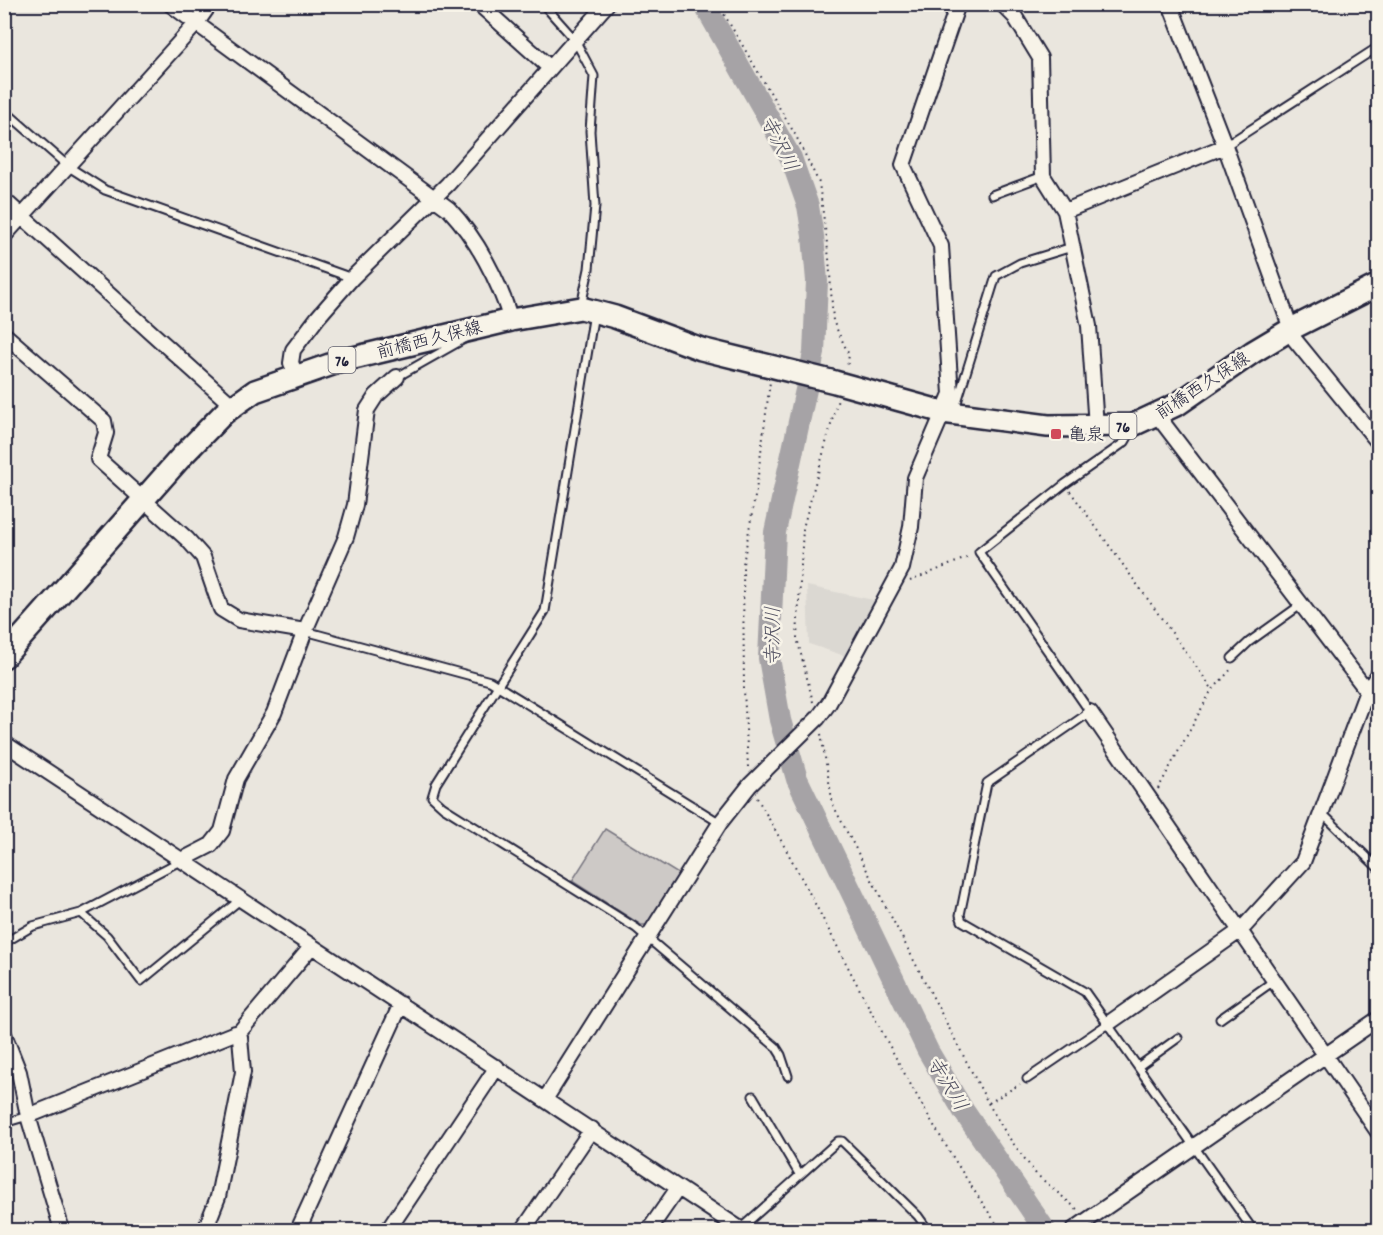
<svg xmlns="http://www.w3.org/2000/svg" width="1383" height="1235" font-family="Dekko,'Klee One',sans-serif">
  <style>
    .built { fill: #dbd8d2 }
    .green { fill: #cdc9c6; stroke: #787680; stroke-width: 1.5 }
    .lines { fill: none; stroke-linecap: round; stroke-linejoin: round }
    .river { stroke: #a6a3a6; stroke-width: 22 }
    .lane-casing { stroke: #22223b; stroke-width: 11 }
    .street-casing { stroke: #22223b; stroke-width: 18 }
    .primary-casing { stroke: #22223b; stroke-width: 26 }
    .path { stroke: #22223b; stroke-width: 2; stroke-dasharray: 1.5 4.5; stroke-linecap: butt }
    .lane { stroke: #f7f3e8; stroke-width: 7 }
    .street { stroke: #f7f3e8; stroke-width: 14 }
    .primary { stroke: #f7f3e8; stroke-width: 21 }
    .poi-dot { fill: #d1495b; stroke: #f7f3e8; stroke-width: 2 }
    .labels { text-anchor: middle; stroke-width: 5; stroke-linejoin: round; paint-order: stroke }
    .shield { fill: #f7f3e8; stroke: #62616f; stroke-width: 1.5 }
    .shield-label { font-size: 16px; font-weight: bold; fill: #22223b }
    .street-label { font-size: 18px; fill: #22223b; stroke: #f7f3e8 }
    .poi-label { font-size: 18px; fill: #22223b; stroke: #f7f3e8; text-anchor: start }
    .water-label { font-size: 20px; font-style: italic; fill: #504f60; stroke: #f7f3e8 }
  </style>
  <rect width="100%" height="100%" fill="#eae6de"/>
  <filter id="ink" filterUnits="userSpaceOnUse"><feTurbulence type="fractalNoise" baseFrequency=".0167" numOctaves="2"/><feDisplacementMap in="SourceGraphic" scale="12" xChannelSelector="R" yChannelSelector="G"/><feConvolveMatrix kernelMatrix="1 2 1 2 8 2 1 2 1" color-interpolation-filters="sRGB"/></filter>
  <g filter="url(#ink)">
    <path class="built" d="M 807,586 L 878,601 L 848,657 L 809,644 Z"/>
    <path class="green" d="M 605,829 L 680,875 L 649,925 L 641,925 L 572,881 Z"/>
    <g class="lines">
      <path class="river" d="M 704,4 L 791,158 L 808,206 L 813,236 L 817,281 L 814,353 L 775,532 L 769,658 L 780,720 L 797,779 L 928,1051 L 963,1110 L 1045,1230"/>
      <g class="lane-casing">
        <path id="lane" d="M 543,4 L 575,40 L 594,76 L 590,131 L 595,206 L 589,269 L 581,306
          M 4,110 L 69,167 L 105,190 L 352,278
          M 1225,146 L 1378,47
          M 992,195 L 1043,176
          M 594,313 L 545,611 L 436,784 L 432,797 L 443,807 L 636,928 L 776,1047 L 781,1055 L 788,1076
          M 397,377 L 466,338
          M 954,412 L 996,276 L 1020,263 L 1072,247
          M 1133,428 L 1125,442 L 1065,484 L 979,552 L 1090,712 L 987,783 L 960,915 L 962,921 L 1085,992 L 1253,1230
          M 305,631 L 490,681 L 720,823
          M 1232,658 L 1249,642 L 1302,604
          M 1321,817 L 1327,818 L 1378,868
          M 81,913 L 107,936 L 141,981 L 241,899
          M 4,943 L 33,926 L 81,913 L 182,860
          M 1220,1019 L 1275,980
          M 1139,1066 L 1178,1038
          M 1027,1079 L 1109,1023
          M 753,1096 L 799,1174
          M 4,1123 L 28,1116
          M 740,1229 L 838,1141 L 842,1141 L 918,1216 L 928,1230
          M 1370,1230 L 1378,1225"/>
      </g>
      <g class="street-casing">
        <path id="street" d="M 170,4 L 449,209 C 477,239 499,281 511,320
          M 479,4 L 549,67
          M 1002,4 L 1015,17 L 1040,58 L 1043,176 L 1065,211 L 1089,326 L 1096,427
          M 1170,4 L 1225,146 L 1295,340 L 1378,442
          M 4,200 L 233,406
          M 1065,211 L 1225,146
          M 4,236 L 196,24 L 210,4
          M 4,334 L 104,421 L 106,433 L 98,459 L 187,539 L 203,557 L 221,609 L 239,620 L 305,631
          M 297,376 L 291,363 L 293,350 L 318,317 L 352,278 L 448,184 L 607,4
          M 1157,415 L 1378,705
          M 1090,712 L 1378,1132
          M 4,743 L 742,1230
          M 182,860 L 211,845 L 222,831 L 236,779 L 274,713 L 305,631 L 346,537 L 355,505 L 367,410 L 376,396 L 397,377
          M 1109,1023 L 1241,930 L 1303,862 L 1367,691 L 1378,675
          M 4,1034 L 19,1072 L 28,1116 L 62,1230
          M 237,1035 L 312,946
          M 546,1098 L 720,823 L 750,785 L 818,718 L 829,703 L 902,568 L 911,527 L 915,478 L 951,394 L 941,246 L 903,165 L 958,4
          M 28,1116 L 235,1033 L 240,1037 L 243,1072 L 218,1197 L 205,1230
          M 298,1230 L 401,1004
          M 388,1230 L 497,1067
          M 523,1230 L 592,1129
          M 649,1230 L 678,1188
          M 1073,1230 L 1378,1019"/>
      </g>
      <g class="primary-casing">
        <path id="primary" d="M 4,657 L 182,456 L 224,413 L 255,391 L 341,361 L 511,320 L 581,308 L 615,317 L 701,349 L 835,382 L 943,412 L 1048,426 L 1133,425 L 1178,404 L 1253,352 L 1293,328 L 1378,285"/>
      </g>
      <path class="path" d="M 718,4 L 796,136 L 819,183 L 829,258 L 833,321 L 849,355 L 847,368
        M 1070,491 L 1213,690
        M 910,581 L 971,556
        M 813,702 L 797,638 L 803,528 L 838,399
        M 821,734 L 833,805 L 988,1103 L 1007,1135 L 1036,1174 L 1078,1210
        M 748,767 L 744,690 L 743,564 L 756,491 L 770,382
        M 1158,789 L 1210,693 L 1233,667
        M 757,798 C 840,941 905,1095 1001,1230
        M 989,1103 L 1020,1084"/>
      <use href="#lane" class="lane"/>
      <use href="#street" class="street"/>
      <use href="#primary" class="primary"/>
    </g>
  </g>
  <rect class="poi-dot" x="1050" y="428" width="12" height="12" rx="3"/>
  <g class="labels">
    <g class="shield">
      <rect x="328.5" y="347" width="27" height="26" rx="4.5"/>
      <rect x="1109.5" y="413" width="27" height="26" rx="4.5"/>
    </g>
    <g class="shield-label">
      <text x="342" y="366">76</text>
      <text x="1123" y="432">76</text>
    </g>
    <g class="street-label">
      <text transform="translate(429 339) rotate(-14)" y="6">前橋西久保線</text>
      <text transform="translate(1202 385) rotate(-33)" y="6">前橋西久保線</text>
    </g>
    <g class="poi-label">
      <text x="1068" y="440">亀泉</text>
    </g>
    <g class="water-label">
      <text transform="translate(780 143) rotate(63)" y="7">寺沢川</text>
      <text transform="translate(772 636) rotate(-90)" y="7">寺沢川</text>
      <text transform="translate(948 1083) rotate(59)" y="7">寺沢川</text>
    </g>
  </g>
  <rect width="1383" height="1235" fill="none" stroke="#f7f3e8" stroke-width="24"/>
  <rect x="12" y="12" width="1359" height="1211" fill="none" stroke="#22223b" stroke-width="2" filter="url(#ink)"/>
</svg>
